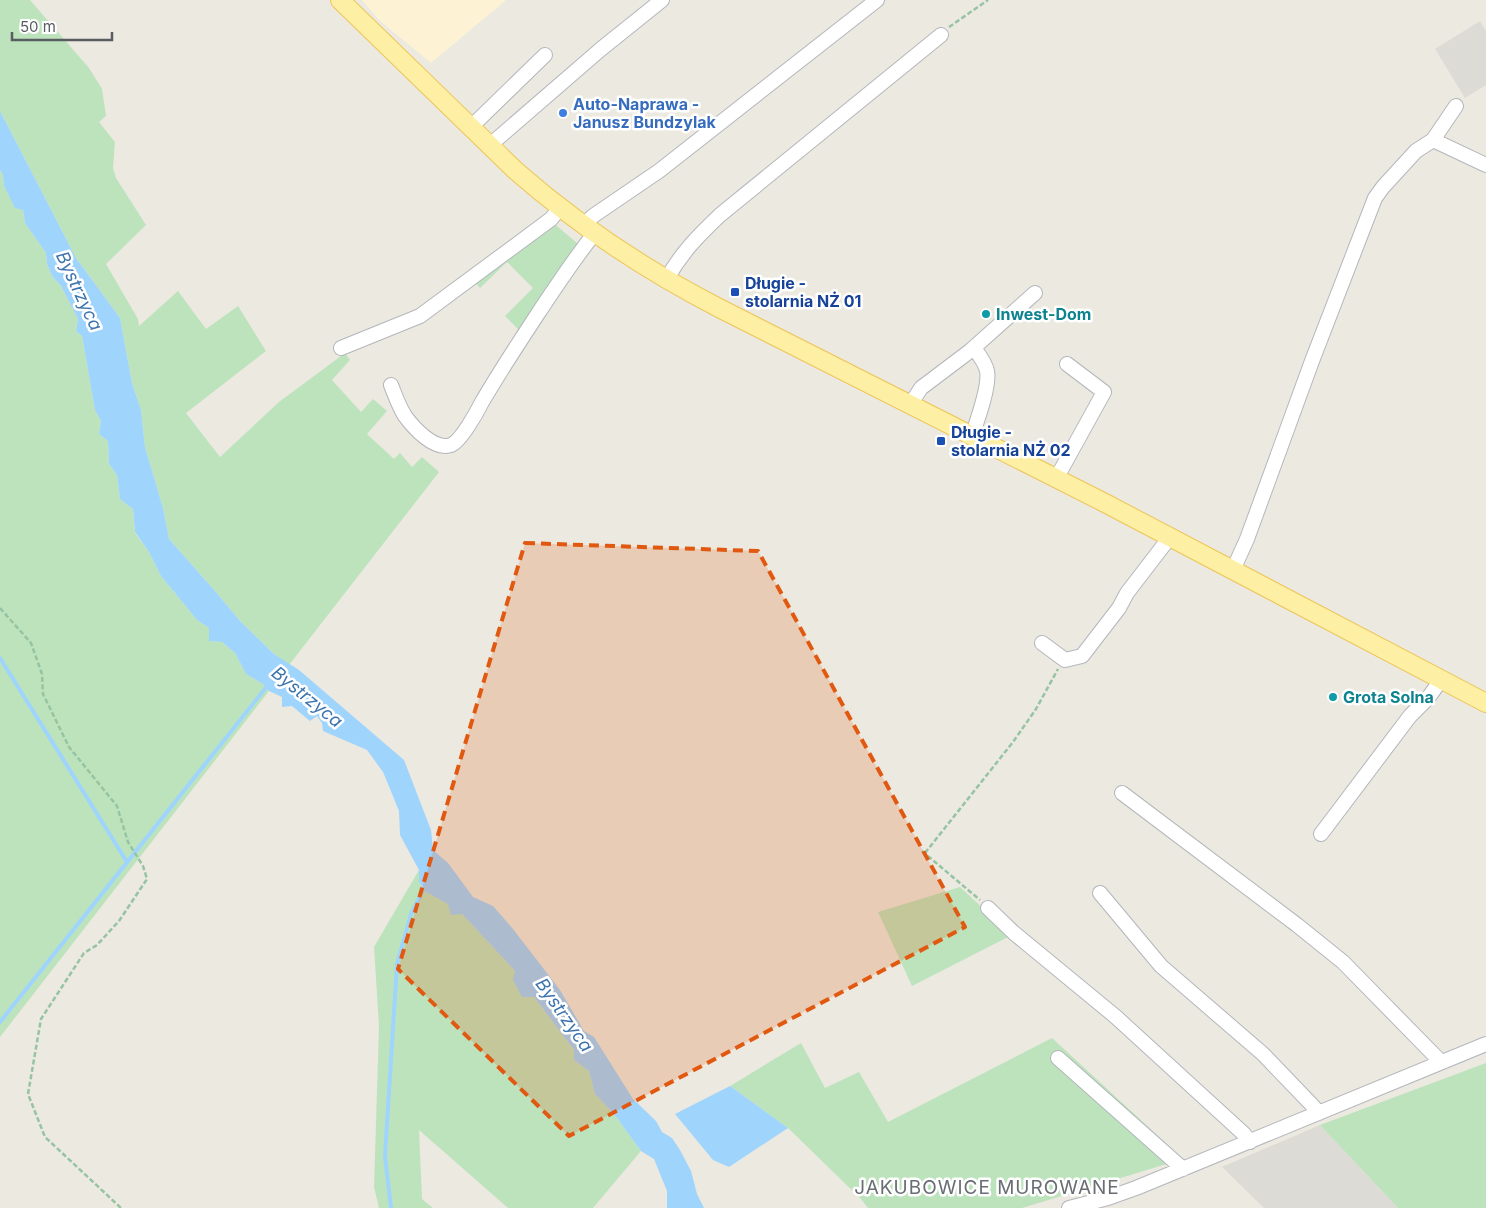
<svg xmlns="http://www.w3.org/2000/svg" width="1486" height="1208" font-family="Inter,sans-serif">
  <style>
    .commercial { fill: #fdf3d4 }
    .industrial { fill: #dddbd5 }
    .green { fill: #bde3bd }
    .water { fill: #9fd4fd }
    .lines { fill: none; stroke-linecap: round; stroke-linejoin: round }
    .stream { stroke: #9fd4fd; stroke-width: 4 }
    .minor-casing { stroke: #b3b6bb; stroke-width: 16 }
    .major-casing { stroke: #eec457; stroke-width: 20 }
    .path { stroke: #96c4a3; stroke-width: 2.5; stroke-dasharray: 5 2.5; stroke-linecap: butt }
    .minor { stroke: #fff; stroke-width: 14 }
    .major { stroke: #fdefa4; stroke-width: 18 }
    .marked { fill: #e15910; fill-opacity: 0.2; stroke: #e15910; stroke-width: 4; stroke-dasharray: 10 6; stroke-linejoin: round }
    .shop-dot { fill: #3f7fe0; stroke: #fff; stroke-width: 2 }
    .transit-dot { fill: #1a4fb4; stroke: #fff; stroke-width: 2 }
    .culture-dot { fill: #0f9aa8; stroke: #fff; stroke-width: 2 }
    .labels { text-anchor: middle; stroke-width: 5; stroke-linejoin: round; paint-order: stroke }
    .shop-label { font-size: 16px; font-weight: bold; fill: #366cbe; stroke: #fff; text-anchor: start }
    .transit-label { font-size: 16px; font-weight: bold; fill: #164399; stroke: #fff; text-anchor: start }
    .culture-label { font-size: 16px; font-weight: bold; fill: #0d838f; stroke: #fff; text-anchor: start }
    .water-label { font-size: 18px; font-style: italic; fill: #3e74ae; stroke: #fff }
    .quarter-label { font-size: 19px; letter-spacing: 1px; fill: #6a6e73; stroke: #fff }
  </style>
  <rect width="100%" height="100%" fill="#ece9e0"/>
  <path class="commercial" d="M 362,0 L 506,0 L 431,63 L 379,20 Z"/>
  <path class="industrial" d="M 1480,21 L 1486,31 L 1486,85 L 1465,98 L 1435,49 Z
    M 1320,1125 L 1398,1208 L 1264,1208 L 1222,1167 Z"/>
  <path class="green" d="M 0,0 L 30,0 L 89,68 L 102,89 L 106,116 L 99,122 L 115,142 L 113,168 L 116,178 L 146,225 L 106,264 L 138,319 L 139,326 L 178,291 L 206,329 L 238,306 L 266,351 L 186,413 L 220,457 L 279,402 L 345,353 L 350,360 L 332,380 L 361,412 L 373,399 L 387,411 L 367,434 L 394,459 L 400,453 L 412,467 L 422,457 L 439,472 L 289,665 L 274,654 L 241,622 L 215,591 L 169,539 L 163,508 L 145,447 L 141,410 L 132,383 L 120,318 L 76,258 L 0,111 Z
    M 0,170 L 3,175 L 4,186 L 15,207 L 23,210 L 25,223 L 46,253 L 47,264 L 52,276 L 61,286 L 78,319 L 76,331 L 82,336 L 95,410 L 101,421 L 99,434 L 108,441 L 109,464 L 117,475 L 120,499 L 133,509 L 135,533 L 149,552 L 161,576 L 197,620 L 209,628 L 209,641 L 222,642 L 235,653 L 246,674 L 263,684 L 269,691 L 0,1037 Z
    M 551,221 L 577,243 L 519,330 L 505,316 L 533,288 L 507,262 L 480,288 L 473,280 Z
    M 419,870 L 419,882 L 426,892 L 449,904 L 462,914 L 515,971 L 522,996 L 534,997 L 574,1050 L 574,1060 L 589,1071 L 595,1094 L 614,1114 L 641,1151 L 593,1208 L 508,1208 L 419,1130 L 422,1199 L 433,1208 L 379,1208 L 374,1187 L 379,1026 L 374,947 Z
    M 960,887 L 1012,935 L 912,986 L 878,912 Z
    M 1052,1038 L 1183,1159 L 1022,1208 L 868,1208 L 861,1199 L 788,1128 L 730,1086 L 801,1043 L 825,1088 L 859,1072 L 888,1122 Z
    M 1486,1063 L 1486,1208 L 1398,1208 L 1320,1125 Z"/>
  <path class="water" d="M 0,111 L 76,258 L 120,318 L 132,383 L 141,410 L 145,447 L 163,508 L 169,539 L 215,591 L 241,622 L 274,654 L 299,670 L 404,760 L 431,830 L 433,850 L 448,863 L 473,897 L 493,906 L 513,929 L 560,990 L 584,1031 L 594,1037 L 633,1099 L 656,1121 L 662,1132 L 672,1138 L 680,1150 L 691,1171 L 697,1194 L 704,1208 L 667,1208 L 667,1191 L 654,1159 L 641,1151 L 614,1114 L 595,1094 L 589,1071 L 574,1060 L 574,1050 L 534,997 L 522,997 L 513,980 L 515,971 L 462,914 L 451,915 L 448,904 L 426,892 L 419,882 L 419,870 L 400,835 L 399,811 L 388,784 L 383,772 L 367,750 L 323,731 L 322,723 L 317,716 L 310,721 L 292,706 L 282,707 L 282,697 L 269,691 L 263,684 L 246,674 L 235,653 L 222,642 L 209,641 L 209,628 L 197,620 L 161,576 L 149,552 L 135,532 L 133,509 L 120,499 L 117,475 L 109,464 L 108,441 L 99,434 L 101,421 L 95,410 L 82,336 L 76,331 L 78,319 L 61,286 L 52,276 L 47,264 L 46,253 L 25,223 L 23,210 L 15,208 L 4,186 L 3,175 L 0,170 Z
    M 730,1086 L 788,1128 L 729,1167 L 713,1160 L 675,1114 Z"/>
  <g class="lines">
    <path class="stream" d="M 0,658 L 127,862
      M 0,1022 L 268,685
      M 391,1208 L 385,1156 L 397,964 L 411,914 L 426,884"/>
    <g class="minor-casing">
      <path id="minor" d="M 471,127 L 545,55
        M 1433,140 L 1486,165
        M 490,145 L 601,49 L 662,0
        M 583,226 L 593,216 L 659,171 L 877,0
        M 666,280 C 682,252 697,237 720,215 L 941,35
        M 341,348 L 420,316 L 551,219 L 560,208
        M 391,385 C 395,395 399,407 405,416 C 413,427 434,451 451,445 C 461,441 477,412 482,402 C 500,371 520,341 539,312 C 557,285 574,259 594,234
        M 910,405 L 921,388 L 970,351 L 1035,293
        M 972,436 C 977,421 990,386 987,371 C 985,362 979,355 974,348
        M 1056,479 L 1104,392 L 1067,364
        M 1233,570 L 1247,539 L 1312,361 L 1375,198 L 1383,187 L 1416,151 L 1433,140 L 1456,106
        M 1042,643 L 1065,660 L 1082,656 L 1119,608 L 1127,593 L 1170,537
        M 1122,793 L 1297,925 L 1343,962 L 1441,1062
        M 1321,834 L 1410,716 L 1428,698 L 1441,680
        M 1100,893 L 1161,966 L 1263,1054 L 1312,1105 L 1319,1113
        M 988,908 L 1014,933 L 1116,1017 L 1244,1134 L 1250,1142
        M 1058,1058 L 1183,1169
        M 1069,1208 L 1108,1198 L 1136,1188 L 1486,1044"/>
    </g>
    <g class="major-casing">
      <path id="major" d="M 340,0 L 516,171 C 580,227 645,270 721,309 L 1105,503 L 1486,703"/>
    </g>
    <path class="path" d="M 949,27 L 988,0
      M 0,608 L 31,643 L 42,674 L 43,694 L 69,747 L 117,806 L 128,842 L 143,866 L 147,879 L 119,921 L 97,945 L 84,953 L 41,1019 L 28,1094 L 45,1137 L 121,1208
      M 922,851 L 980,900
      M 925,853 L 1013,742 L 1036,709 L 1058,669"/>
    <use href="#minor" class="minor"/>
    <use href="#major" class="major"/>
  </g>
  <path class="marked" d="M 525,543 L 758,551 L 965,927 L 569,1136 L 398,969 Z"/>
  <circle class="shop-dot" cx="563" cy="113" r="5"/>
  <g class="transit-dot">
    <rect x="730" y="287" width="10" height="10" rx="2.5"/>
    <rect x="936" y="436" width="10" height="10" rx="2.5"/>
  </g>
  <g class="culture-dot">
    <circle cx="986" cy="314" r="5"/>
    <circle cx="1333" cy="697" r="5"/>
  </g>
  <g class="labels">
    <g class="shop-label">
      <text x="573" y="110">Auto-Naprawa -<tspan x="573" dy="18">Janusz Bundzylak</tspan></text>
    </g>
    <g class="transit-label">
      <text x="745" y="289">Długie -<tspan x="745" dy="18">stolarnia NŻ 01</tspan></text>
      <text x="951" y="438">Długie -<tspan x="951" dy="18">stolarnia NŻ 02</tspan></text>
    </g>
    <g class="culture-label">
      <text x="996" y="320">Inwest-Dom</text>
      <text x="1343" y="703">Grota Solna</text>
    </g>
    <g class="water-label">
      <text transform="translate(79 291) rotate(65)" y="6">Bystrzyca</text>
      <text transform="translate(307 697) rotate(39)" y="6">Bystrzyca</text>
      <text transform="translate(564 1015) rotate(55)" y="6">Bystrzyca</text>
    </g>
    <g class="quarter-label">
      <text x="987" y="1194">JAKUBOWICE MUROWANE</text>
    </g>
  </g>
  <path d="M12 32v8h100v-8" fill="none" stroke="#595c61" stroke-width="2.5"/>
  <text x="20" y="32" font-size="15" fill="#595c61" stroke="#ffffff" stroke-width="4" paint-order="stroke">50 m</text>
</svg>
